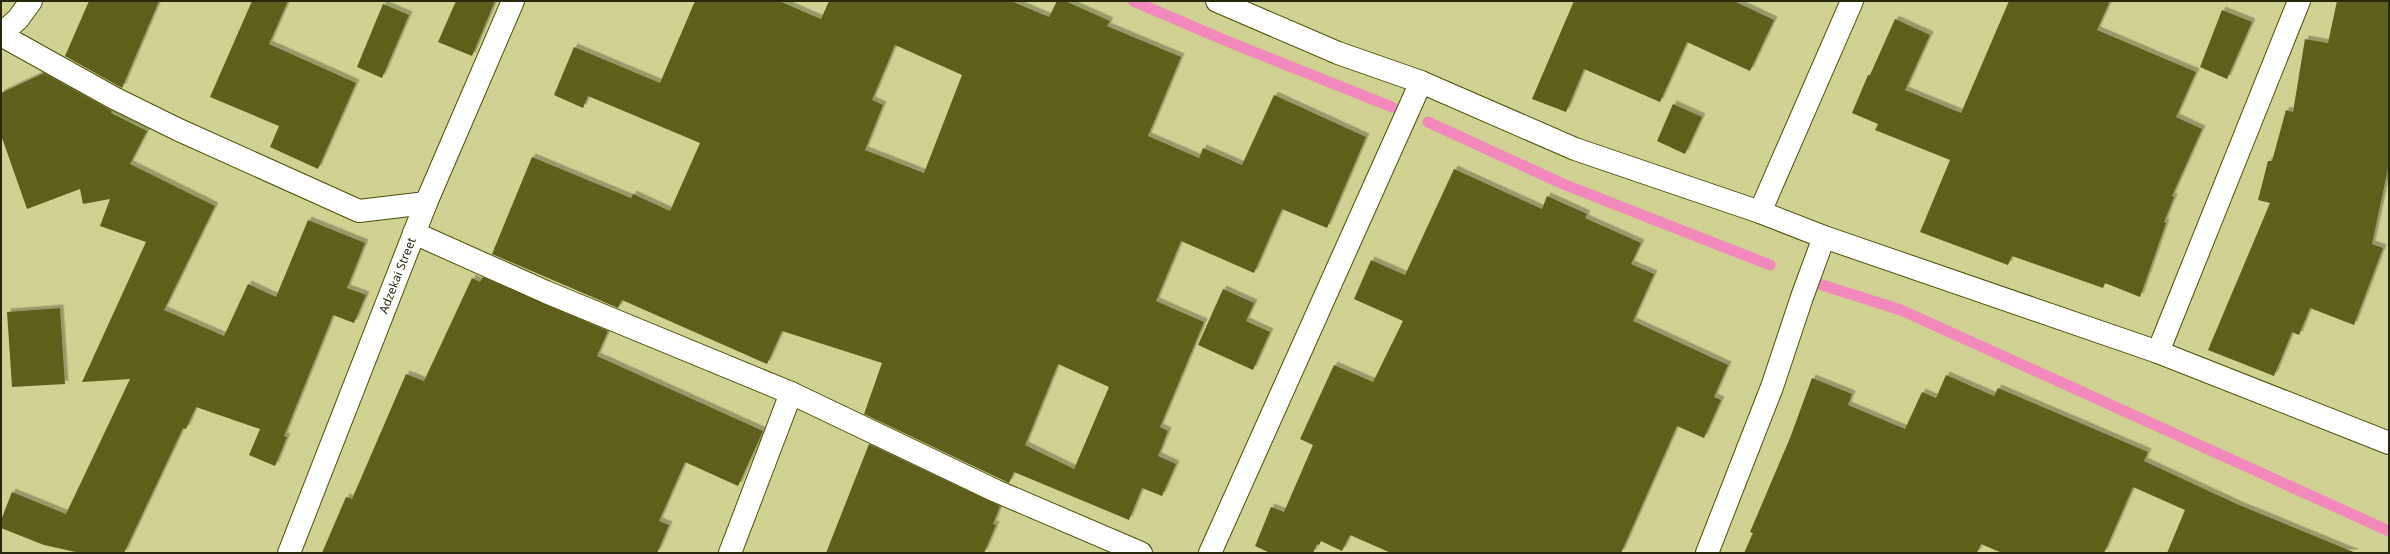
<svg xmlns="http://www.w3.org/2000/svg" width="2390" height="554" font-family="'Noto Sans',sans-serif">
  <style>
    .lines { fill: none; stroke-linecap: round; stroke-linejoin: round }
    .stream { stroke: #f288bc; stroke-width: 11 }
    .building { fill: #5e5f1e; fill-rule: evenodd; filter: url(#shadow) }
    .minor-casing { stroke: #4e4f07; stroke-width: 24 }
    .minor { stroke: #fff; stroke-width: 22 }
    .labels { text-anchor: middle; stroke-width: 4; stroke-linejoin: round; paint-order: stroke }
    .street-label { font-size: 12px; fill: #27270c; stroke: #cfd290 }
  </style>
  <defs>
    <filter id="shadow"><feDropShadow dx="3.5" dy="-3.5" stdDeviation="0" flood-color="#0004"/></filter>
  </defs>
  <rect width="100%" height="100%" fill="#cfd290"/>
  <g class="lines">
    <path class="stream" d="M 1133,1 L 1229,42 L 1392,107
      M 1428,122 L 1563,184 L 1770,265
      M 1819,284 L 1901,310 L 2389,531"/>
  </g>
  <path class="building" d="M 89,1 L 159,1 L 122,88 L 65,56 Z
    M 252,1 L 288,1 L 269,44 L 356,83 L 318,169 L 270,147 L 279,126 L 210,97 Z
    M 456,1 L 495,1 L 472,56 L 438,42 Z
    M 695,1 L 779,1 L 821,19 L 829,1 L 1011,1 L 1049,17 L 1057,1 L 1065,1 L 1110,21 L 1107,26 L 1181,57 L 1148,136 L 1199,158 L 1203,148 L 1242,165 L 1274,95 L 1366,137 L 1327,228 L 1282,209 L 1254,273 L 1181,241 L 1156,301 L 1204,322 L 1160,427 L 1168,431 L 1158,456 L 1176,464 L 1162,496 L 1142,488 L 1129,520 L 1014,472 L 1009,483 L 864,414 L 882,363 L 782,331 L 767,364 L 622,300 L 618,308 L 492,254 L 532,157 L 631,198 L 633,194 L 670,211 L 700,143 L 588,96 L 583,108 L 554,95 L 574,47 L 660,83 ZM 895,45 L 962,75 L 924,173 L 865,150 L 883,105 L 872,100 ZM 1058,364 L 1109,387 L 1074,469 L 1025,445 Z
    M 1574,1 L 1734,1 L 1774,20 L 1750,71 L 1687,42 L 1660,102 L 1584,69 L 1566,112 L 1532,99 Z
    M 2009,1 L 2110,1 L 2097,30 L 2196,72 L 2176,117 L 2202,129 L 2172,196 L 2174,197 L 2164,222 L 2166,223 L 2140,297 L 2105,283 L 2103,288 L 2012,256 L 2008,265 L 1920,232 L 1950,160 L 1875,130 L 1878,124 L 1852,113 L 1868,75 L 1870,75 L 1895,19 L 1930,35 L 1905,90 L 1961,113 Z
    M 2337,1 L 2389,1 L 2389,164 L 2372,244 L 2383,248 L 2354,325 L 2310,308 L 2299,335 L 2292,332 L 2274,376 L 2208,350 L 2270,203 L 2258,200 L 2268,161 L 2272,161 L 2286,110 L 2293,112 L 2305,39 L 2328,43 Z
    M 383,4 L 409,15 L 382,78 L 357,67 Z
    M 2222,10 L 2252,22 L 2227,79 L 2200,67 Z
    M 44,73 L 112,111 L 111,113 L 147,131 L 130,164 L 215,206 L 164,310 L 224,336 L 248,284 L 276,297 L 308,220 L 365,243 L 347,288 L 366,295 L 354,323 L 333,315 L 284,436 L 287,437 L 275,466 L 249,455 L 260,429 L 196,407 L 186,429 L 183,428 L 124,553 L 80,553 L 44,545 L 1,528 L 1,520 L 12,492 L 66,514 L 130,379 L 82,382 L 146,242 L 100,226 L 110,199 L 83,204 L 80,189 L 27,209 L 1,135 L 1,93 Z
    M 1673,104 L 1702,117 L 1685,154 L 1657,141 Z
    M 1454,169 L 1542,209 L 1547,196 L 1587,214 L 1585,218 L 1641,243 L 1631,264 L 1654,274 L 1633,321 L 1728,365 L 1714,397 L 1721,400 L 1704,438 L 1677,426 L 1621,553 L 1391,553 L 1350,535 L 1342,551 L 1321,541 L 1319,545 L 1317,544 L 1313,553 L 1270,553 L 1255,546 L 1271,507 L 1284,512 L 1313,445 L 1300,439 L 1334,365 L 1373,382 L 1403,321 L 1354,299 L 1371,260 L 1405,275 Z
    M 483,277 L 608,331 L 597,356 L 763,431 L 738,486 L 685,462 L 659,521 L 669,525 L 657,553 L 322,553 L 346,497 L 352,499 L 406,374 L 424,381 L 472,278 L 480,282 Z
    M 1223,289 L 1254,303 L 1246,321 L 1270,332 L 1253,370 L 1198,345 Z
    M 60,308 L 65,384 L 12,387 L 7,312 Z
    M 1946,375 L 1994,396 L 1998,388 L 2148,452 L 2144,461 L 2239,505 L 2356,553 L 2167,553 L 2185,510 L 2133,487 L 2104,553 L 2002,553 L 1981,544 L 1977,553 L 1744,553 L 1753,533 L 1750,532 L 1790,438 L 1812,378 L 1852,394 L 1848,405 L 1905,429 L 1922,392 L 1936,398 Z
    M 869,444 L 1000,506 L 993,524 L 996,525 L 984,553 L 826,553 Z"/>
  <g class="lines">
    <g class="minor-casing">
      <g id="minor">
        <path d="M 1217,1 L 1338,53 L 1421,82 L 1575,149 L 1760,212 L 1852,1"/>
        <path d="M 1,34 L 18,19 L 31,1"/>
        <path d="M 1,35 L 114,98 L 179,130 L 359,211 L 426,203"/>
        <path d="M 414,233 L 546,292 L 791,393 L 730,553"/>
        <path d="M 1824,237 L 2158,352 L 2389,443"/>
        <path d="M 2158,352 L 2299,1"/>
        <path d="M 791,393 L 996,491 L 1141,553"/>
        <path id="s1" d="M 289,553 L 426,203 L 513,1"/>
        <path d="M 1210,553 L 1421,82"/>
        <path d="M 1707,553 L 1772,387 L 1802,297 L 1824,237 L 1760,212"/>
      </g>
    </g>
    <use href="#minor" class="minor"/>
  </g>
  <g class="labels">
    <g class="street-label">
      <text dy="4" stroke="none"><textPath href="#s1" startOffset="298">Adzekai Street</textPath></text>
    </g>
  </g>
  <rect width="2390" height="554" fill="none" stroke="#27270c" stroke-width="4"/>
</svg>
